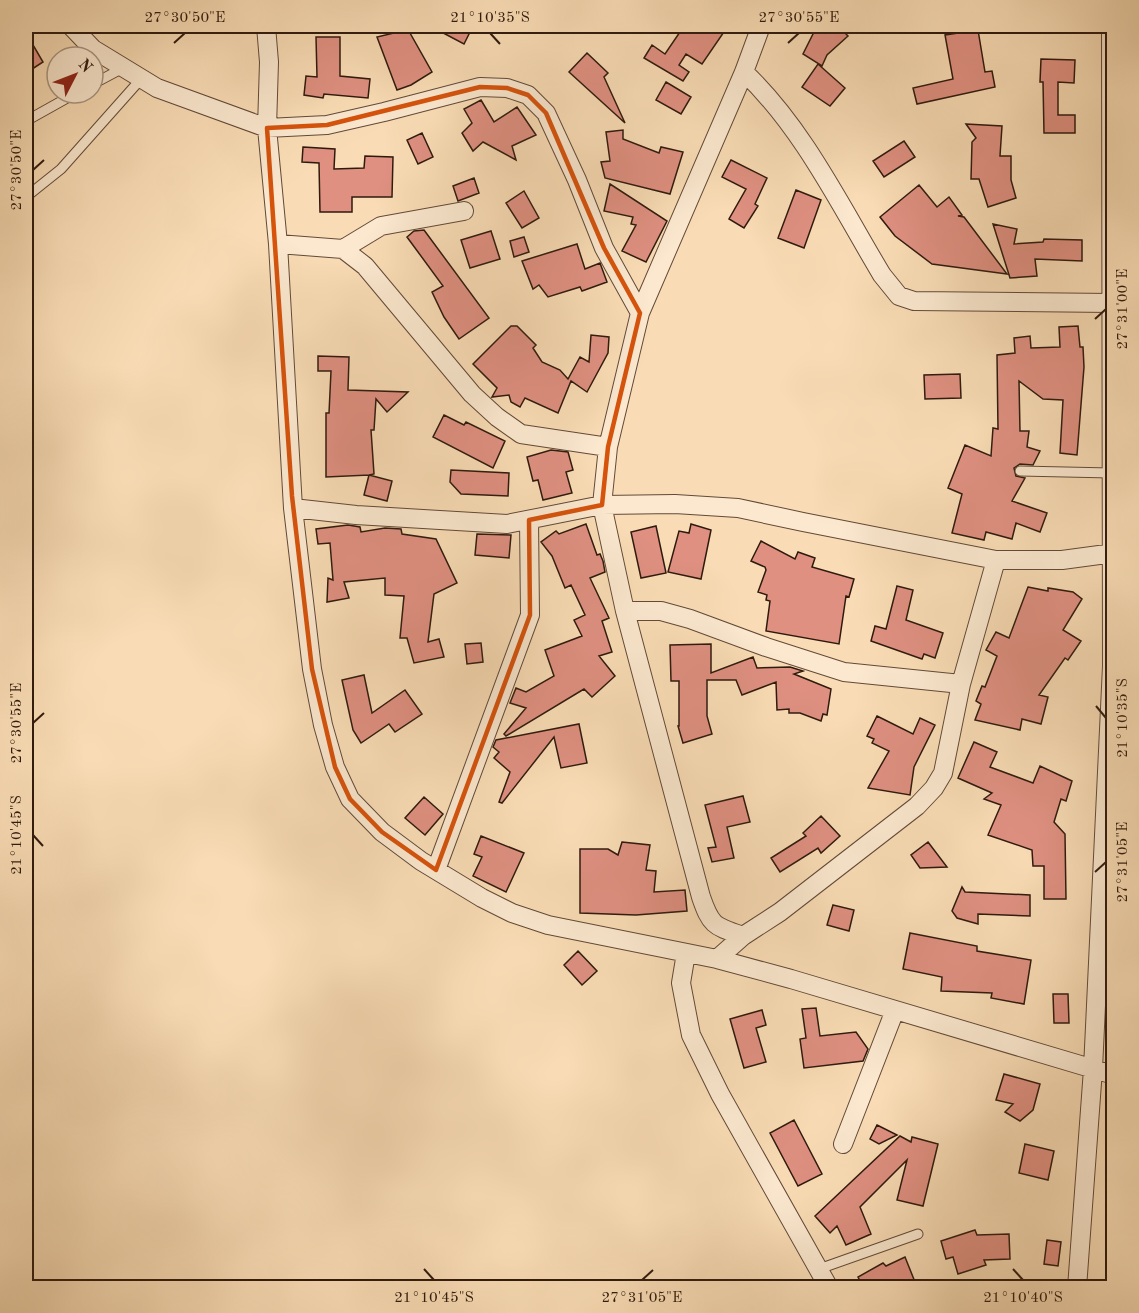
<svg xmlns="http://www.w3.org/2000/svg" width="1139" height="1313" font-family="'Old Standard TT',serif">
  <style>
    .building { fill: #df9081; stroke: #2f1a0e; stroke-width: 1.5 }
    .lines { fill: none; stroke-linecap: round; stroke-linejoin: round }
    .lane-casing { stroke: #624a38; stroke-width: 11 }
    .street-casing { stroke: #624a38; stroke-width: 20 }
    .lane { stroke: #fbe8cf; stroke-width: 9 }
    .street { stroke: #fbe8cf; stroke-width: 18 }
    .marked { fill: none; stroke: #d6530c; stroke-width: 4.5; stroke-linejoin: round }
    .ticks { fill: none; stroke: #2f1a0e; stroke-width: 2 }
    .neatline { fill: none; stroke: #2f1a0e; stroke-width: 2 }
    .ticks-label { font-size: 15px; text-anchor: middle; fill: #2f1a0e }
  </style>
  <rect width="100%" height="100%" fill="#f9dcb5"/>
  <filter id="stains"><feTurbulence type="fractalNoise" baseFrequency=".00333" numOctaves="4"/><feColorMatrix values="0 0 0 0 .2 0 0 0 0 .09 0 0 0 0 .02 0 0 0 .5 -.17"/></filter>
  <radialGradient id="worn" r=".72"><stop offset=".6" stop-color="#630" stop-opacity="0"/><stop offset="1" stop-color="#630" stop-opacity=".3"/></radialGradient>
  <path class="building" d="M 392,26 L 406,26 L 432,72 L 411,85 L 397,90 L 377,37 L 394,33 Z
    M 430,26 L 473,26 L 464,44 Z
    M 684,26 L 728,26 L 702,64 L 686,54 L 679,65 L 689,72 L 683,81 L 644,58 L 652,45 L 665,54 Z
    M 817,26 L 838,26 L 848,36 L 827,55 L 822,66 L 803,54 Z
    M 978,30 L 985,72 L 992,71 L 995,87 L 917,104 L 913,88 L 953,79 L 945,35 Z
    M 26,33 L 43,62 L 26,73 Z
    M 316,37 L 340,37 L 340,76 L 370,79 L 368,98 L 324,94 L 323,98 L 304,95 L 306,76 L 317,77 Z
    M 587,53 L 608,73 L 604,77 L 625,123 L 569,72 Z
    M 1041,59 L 1075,60 L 1074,83 L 1058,82 L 1058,115 L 1075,115 L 1075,133 L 1044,133 L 1043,82 L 1040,82 Z
    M 818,64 L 845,88 L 830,106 L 802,87 Z
    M 666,82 L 691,97 L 681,114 L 656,100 Z
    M 481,100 L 494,122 L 517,107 L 536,135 L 512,146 L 516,160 L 483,142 L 473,151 L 462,133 L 472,123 L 464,109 Z
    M 966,124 L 1002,126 L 1000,156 L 1011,156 L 1011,180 L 1016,198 L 988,207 L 979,179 L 971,179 L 972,142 L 976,138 Z
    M 623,130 L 623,139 L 659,153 L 661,147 L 683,152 L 670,194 L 605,178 L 601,162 L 610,161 L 606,132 Z
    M 422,133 L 433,157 L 418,164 L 407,140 Z
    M 904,141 L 915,157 L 884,177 L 873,161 Z
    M 303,147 L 335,149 L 334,169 L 364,168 L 365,156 L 393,157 L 392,197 L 352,197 L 352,212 L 320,212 L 319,163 L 302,162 Z
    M 731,160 L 767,178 L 755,204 L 758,206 L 744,228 L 729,219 L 746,189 L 722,177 Z
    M 474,178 L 479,193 L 458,201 L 453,186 Z
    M 610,184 L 667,221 L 646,262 L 622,251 L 636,225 L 631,224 L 633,217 L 604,211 Z
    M 919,185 L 937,207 L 949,197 L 962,215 L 958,216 L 964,217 L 1007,274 L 932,264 L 895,236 L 880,217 Z
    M 796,190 L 821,200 L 804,248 L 778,238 Z
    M 524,191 L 539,218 L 522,228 L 506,203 Z
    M 993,224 L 1017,229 L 1014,244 L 1043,242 L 1044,239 L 1082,240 L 1082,261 L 1035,259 L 1037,276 L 1010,278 Z
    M 424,230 L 489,318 L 459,339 L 444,317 L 432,292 L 443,286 L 407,237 L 414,231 Z
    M 491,231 L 500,259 L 470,268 L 461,240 Z
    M 524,237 L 529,252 L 514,257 L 510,241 Z
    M 577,244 L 585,269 L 600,263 L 607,282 L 582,291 L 580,287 L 548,297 L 539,285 L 533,289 L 522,261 Z
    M 511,326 L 517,326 L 536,345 L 533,348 L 542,362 L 560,370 L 568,379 L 580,357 L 589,362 L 591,335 L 609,337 L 608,353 L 587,392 L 571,381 L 558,413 L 525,398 L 520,407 L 511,402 L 509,395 L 492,397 L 497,388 L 473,364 Z
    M 1078,326 L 1080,347 L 1083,347 L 1084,367 L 1077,455 L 1060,453 L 1063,400 L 1043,399 L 1019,381 L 1020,431 L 1029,431 L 1027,447 L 1040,451 L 1033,465 L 1020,464 L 1014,468 L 1016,476 L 1025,478 L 1012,501 L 1047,513 L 1040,532 L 1016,523 L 1012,539 L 986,532 L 984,540 L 952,533 L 962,494 L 948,488 L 965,445 L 991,456 L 993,428 L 998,429 L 997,355 L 1015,353 L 1014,338 L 1030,336 L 1031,348 L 1060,347 L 1059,327 Z
    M 318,356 L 349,357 L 348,390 L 408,392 L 387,412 L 376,399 L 374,430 L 371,430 L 374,474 L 369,475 L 392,481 L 387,501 L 364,495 L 369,475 L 326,477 L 326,413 L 329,413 L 331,371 L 318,371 Z
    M 960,374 L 961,398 L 925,399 L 924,375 Z
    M 444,415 L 464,425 L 466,422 L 505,441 L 493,468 L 433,437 Z
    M 551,450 L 568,452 L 573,470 L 566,472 L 572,493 L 543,500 L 538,480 L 533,481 L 527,457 Z
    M 451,470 L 509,473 L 508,496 L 461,494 L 450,482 Z
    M 586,524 L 597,555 L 600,554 L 603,561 L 605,572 L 590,578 L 609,618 L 602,621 L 612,652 L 599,656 L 615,676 L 592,697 L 584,689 L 506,736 L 504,734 L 526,708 L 510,703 L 516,688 L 526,692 L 554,676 L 545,650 L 582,636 L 574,620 L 585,615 L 571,585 L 565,588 L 552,556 L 541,542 L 556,531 L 559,534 Z
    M 691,524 L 711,530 L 701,579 L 668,572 L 679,531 L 689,533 Z
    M 348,525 L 360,527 L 361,532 L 385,528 L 401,529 L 402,534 L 436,539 L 457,583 L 434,594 L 428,642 L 439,639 L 444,657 L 414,663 L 407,638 L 400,638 L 404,596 L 385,595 L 385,578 L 344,582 L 349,598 L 327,602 L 328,578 L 333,580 L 330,543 L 318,544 L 316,529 Z
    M 656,526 L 666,573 L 641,578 L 631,532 Z
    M 477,534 L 511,535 L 509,558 L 475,555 Z
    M 761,541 L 795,559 L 798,552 L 815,558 L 812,567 L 854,579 L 849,597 L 846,596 L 839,644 L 766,631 L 770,601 L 766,600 L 767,595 L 758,592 L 766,570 L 765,567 L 751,561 Z
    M 897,586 L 913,590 L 906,620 L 943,633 L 935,658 L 924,654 L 922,659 L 871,641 L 875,626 L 886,629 Z
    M 1028,587 L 1048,591 L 1048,588 L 1073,592 L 1082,599 L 1063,630 L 1081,641 L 1068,660 L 1065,658 L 1039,695 L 1048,697 L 1041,724 L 1022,719 L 1020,730 L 975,720 L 981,704 L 976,701 L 982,686 L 985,687 L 997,656 L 986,650 L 996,632 L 1009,638 Z
    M 481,643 L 483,662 L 467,664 L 465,644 Z
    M 711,644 L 711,673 L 753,657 L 757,668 L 790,667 L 803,671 L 794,674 L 831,689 L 827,715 L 823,714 L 821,721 L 800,713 L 789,713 L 789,709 L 777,710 L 776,682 L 742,695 L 736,680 L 707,680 L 707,716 L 712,734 L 683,743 L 678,726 L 679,726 L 679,681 L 671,681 L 670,645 Z
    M 364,675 L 372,713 L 405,690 L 422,714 L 395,732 L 389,724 L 361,743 L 353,730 L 342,680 Z
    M 877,716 L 913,734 L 920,718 L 935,725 L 914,767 L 910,795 L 868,788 L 889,751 L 872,743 L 874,739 L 867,736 Z
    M 579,724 L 587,763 L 561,768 L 554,737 L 502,803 L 499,802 L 510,772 L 494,758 L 499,752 L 493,747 L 496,740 Z
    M 974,742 L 997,752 L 990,767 L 1033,783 L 1040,766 L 1072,781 L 1066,801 L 1061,799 L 1054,822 L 1065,834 L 1066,899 L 1044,899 L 1044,866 L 1033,866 L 1032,850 L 988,835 L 1001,805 L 984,799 L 992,793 L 958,778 Z
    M 743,796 L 750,822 L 727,827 L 734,858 L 712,862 L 708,848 L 716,847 L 705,805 Z
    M 424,797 L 443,814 L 425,835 L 405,818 Z
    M 821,816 L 840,836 L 821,853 L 818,848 L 780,872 L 771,858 L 806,836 L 803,833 Z
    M 481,836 L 524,853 L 506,892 L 473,876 L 482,857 L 474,854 Z
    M 622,842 L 650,845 L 646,870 L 656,871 L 654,892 L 685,890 L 687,911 L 636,915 L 580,913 L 580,849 L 608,849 L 618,855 Z
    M 928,842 L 947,867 L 920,868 L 911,855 Z
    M 962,887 L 965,892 L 1030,895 L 1030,916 L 978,914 L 978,924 L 957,918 L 952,911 Z
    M 833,905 L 854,910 L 849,931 L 827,925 Z
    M 910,933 L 977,946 L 977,951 L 1031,960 L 1024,1004 L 991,998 L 992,993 L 941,991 L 942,977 L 903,969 Z
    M 578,951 L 597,971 L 582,985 L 564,965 Z
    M 1053,994 L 1068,994 L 1069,1023 L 1054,1023 Z
    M 816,1008 L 820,1036 L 856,1032 L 868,1049 L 863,1061 L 804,1068 L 800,1039 L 806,1038 L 802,1009 Z
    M 762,1010 L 766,1025 L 756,1028 L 766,1062 L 744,1068 L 730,1019 Z
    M 1004,1074 L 1040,1084 L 1033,1110 L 1020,1121 L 1005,1112 L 1013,1104 L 996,1100 Z
    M 794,1120 L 822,1174 L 798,1186 L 770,1133 Z
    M 877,1125 L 897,1135 L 879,1144 L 870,1139 Z
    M 900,1136 L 911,1142 L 912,1137 L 938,1144 L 923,1206 L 897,1200 L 907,1160 L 860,1207 L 871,1234 L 846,1245 L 837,1226 L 830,1233 L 815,1216 Z
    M 1025,1144 L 1054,1151 L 1048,1180 L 1019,1173 Z
    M 975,1230 L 977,1235 L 1009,1234 L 1010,1259 L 984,1260 L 986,1265 L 958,1274 L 953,1257 L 946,1259 L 941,1241 Z
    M 1047,1240 L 1061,1242 L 1058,1266 L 1044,1264 Z
    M 905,1257 L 917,1287 L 863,1287 L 858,1277 L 883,1263 L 886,1266 Z"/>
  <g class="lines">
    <g class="lane-casing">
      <path id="lane" d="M 93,84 L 123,68
        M 26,121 L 76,93
        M 26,197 L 61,169 L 141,79
        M 1020,471 L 1111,473
        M 819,1269 L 918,1234"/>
    </g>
    <g class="street-casing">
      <path id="street" d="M 71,26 L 93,49 L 157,88 L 267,128 L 327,125 L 384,112 L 480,87 L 507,88 L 528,95 L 546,113 L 577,180 L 604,248 L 640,313
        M 266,26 L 269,62 L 267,128 L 278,244 L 293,508 L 312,669 L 323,725 L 335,767 L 350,799 L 382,832 L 421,861 L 482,898 L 512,913 L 548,925 L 717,959 L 791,979 L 1114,1075
        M 744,72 C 803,128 840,205 882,275 L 899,296 L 914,301 L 1112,303
        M 278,244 L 343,249 L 365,266 L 472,394 L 497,417 L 521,434 L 608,447
        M 343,249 L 381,226 L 464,211
        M 293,508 L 356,515 L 507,524 L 602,505 L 675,504 L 738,508 L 803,522 L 996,560 L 1062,560 L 1114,553
        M 625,611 L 661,611 L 690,619 L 766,647 L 844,672 L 961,684
        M 436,870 L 530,615 L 529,520
        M 743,936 C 714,926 711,926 701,897 L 625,611 L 602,505 L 608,447 L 640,313 L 744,72 L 761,26
        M 686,953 L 681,983 L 691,1035 L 720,1094 L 829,1288
        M 717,959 L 743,936 L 780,912 L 917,806 L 934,788 L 943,773 L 961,684 L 996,560
        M 843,1144 L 895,1010
        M 1077,1288 L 1093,1069 L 1112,666 L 1111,26"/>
    </g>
    <use href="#lane" class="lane"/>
    <use href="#street" class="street"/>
  </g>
  <path class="marked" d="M 480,87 L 507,88 L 528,95 L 546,113 L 604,248 L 640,313 L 608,447 L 602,505 L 529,520 L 530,615 L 436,870 L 382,832 L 350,799 L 335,767 L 312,669 L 292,496 L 267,128 L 327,125 Z"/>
  <path class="ticks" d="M 490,33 L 500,44M 174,43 L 185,33M 788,43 L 799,33M 33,170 L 44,160M 1095,319 L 1106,309M 1096,706 L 1106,718M 33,723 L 44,713M 33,835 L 43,846M 1095,872 L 1106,862M 424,1269 L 434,1280M 1013,1269 L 1023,1280M 642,1280 L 653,1270"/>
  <rect width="1139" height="1313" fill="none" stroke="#f9dcb5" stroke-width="66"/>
  <g transform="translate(75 75) rotate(48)"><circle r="28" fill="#fbe8cf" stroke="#a99682" stroke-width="1.5"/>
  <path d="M0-4.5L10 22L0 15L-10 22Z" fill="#8f2418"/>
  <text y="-9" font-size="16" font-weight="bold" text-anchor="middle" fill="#2f1a0e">N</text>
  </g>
  <rect x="33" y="33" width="1073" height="1247" class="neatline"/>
  <g class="ticks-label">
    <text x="185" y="22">27°30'50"E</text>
    <text x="490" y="22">21°10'35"S</text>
    <text x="799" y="22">27°30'55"E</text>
    <text transform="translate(16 170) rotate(-90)" y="5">27°30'50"E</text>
    <text transform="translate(1122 309) rotate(-90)" y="5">27°31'00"E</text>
    <text transform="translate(1122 718) rotate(-90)" y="5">21°10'35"S</text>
    <text transform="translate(16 723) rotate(-90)" y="5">27°30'55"E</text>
    <text transform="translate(16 835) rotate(-90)" y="5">21°10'45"S</text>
    <text transform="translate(1122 862) rotate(-90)" y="5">27°31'05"E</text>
    <text x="434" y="1302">21°10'45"S</text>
    <text x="642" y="1302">27°31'05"E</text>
    <text x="1023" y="1302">21°10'40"S</text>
  </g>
  <rect width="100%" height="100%" filter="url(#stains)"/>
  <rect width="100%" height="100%" fill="url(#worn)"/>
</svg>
